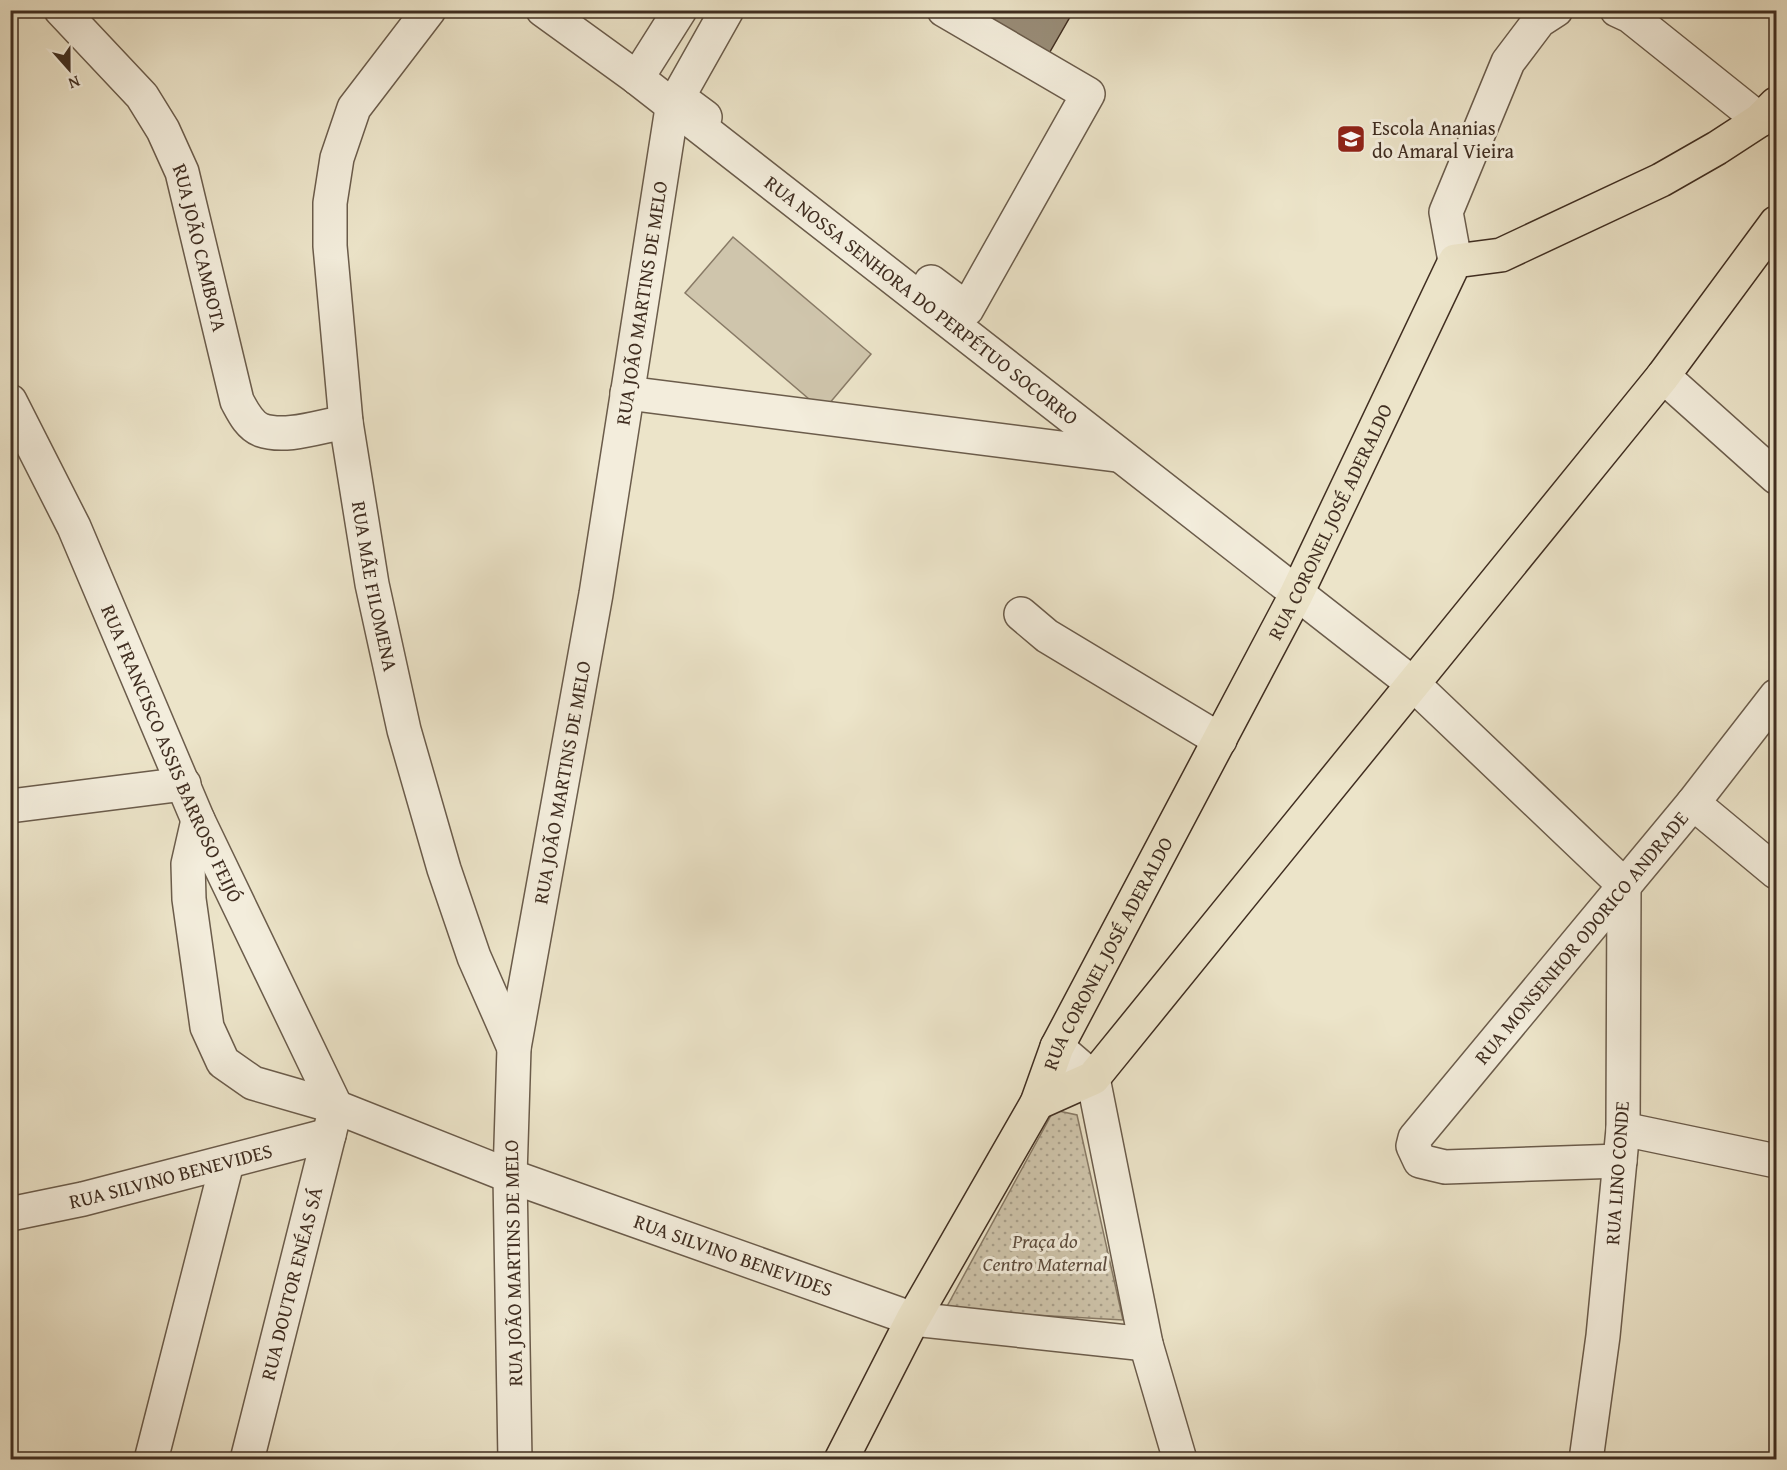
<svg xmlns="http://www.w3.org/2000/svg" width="1787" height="1470" font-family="'Gentium Book Plus',serif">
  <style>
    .grass { fill: #cfc5ac; stroke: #887a66; stroke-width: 1.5 }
    .park { fill: url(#park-dots); stroke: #887a66; stroke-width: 1.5 }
    .building { fill: #998d78; stroke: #402e21; stroke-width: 1.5 }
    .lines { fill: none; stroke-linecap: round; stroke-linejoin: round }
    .minor-casing { stroke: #6b5c4b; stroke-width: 36 }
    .major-casing { stroke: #402e21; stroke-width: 36 }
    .minor { stroke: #f3eddc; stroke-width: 33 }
    .major { stroke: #ece4c9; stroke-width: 33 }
    .labels { text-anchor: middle; stroke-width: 6; stroke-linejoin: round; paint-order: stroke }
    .poi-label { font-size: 20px; fill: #402e21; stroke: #f3eddc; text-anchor: start }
    .street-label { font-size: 20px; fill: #402e21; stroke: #f3eddc }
    .park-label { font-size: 20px; font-style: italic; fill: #5d4c3d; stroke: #f3eddc }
  </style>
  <defs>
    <pattern id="park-dots" width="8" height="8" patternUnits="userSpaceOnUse" patternTransform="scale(1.5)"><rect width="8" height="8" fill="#cfc5ac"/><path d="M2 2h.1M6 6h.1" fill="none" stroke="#a9a08c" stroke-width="1.8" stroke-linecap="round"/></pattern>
  </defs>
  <rect width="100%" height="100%" fill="#ece4c9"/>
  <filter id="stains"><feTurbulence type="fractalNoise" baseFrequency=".00333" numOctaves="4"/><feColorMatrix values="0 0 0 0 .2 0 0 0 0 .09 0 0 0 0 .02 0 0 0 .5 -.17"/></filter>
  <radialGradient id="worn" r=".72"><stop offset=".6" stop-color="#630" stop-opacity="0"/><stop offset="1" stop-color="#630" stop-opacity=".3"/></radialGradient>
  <path class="grass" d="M 733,237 L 871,354 L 823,411 L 685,293 Z"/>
  <path class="park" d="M 1054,1110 L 1077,1115 L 1123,1320 L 945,1310 Z"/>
  <path class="building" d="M 967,10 L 1074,10 L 1047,57 Z"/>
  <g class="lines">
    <g class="minor-casing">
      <g id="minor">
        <path id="s1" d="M 61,10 L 142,96 L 163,130 L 182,172 L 237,401 C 243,412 249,425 261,430 C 286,439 321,426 346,422"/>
        <path id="s2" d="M 429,10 L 354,108 L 337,158 L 330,203 L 330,246 L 346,422 L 372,584 L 404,730 L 444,869 L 474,957 L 514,1048"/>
        <path id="s3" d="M 543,10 L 637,78 L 1412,683 L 1624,885 L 1623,1129 L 1603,1336 L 1586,1460"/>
        <path d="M 1617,10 L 1630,16 L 1760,120"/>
        <path d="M 637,78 L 680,10"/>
        <path d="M 705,117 L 678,97 L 727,10"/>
        <path d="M 1455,261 L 1446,212 L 1508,62 L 1539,21 L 1556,10"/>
        <path d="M 931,282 L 967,309 L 1088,94 L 944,10"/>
        <path d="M 1663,376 L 1776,477"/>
        <path d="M 627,393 L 1116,455"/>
        <path id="s4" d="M 10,401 L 74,527 L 198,820 L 336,1107"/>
        <path d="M 1021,614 L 1047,636 L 1220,740"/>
        <path d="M 1693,803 L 1776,872"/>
        <path d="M 10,806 L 184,784"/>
        <path id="s5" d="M 198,820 L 188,864 L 189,899 L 207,1027 L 223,1062 L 253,1083 L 336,1107 L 510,1176 L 913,1319 L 1146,1344"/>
        <path d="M 1057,1047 L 1093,1078 L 1146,1344 L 1180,1460"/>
        <path d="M 1623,1129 L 1776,1161"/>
        <path id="s6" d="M 1620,1161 L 1445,1167 L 1420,1161 L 1413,1146 L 1415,1138 L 1693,803 L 1776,696"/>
        <path id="s7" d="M 10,1214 L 83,1199 L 329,1135"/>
        <path d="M 151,1460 L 227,1163"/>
        <path id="s8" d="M 247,1460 L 336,1107"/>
        <path id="s9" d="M 515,1460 L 510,1176 L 514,1048 L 596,594 L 672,108"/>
      </g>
    </g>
    <g class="major-casing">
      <g id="major">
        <path d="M 1037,1103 L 1093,1078 L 1663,376 L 1776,223"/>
        <path id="s10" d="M 841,1460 L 913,1319 L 1037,1103 L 1057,1047 L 1296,595 L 1455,261 L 1501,255 L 1661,180 L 1717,148 L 1760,120 L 1776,104"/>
      </g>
    </g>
    <use href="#minor" class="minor"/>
    <use href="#major" class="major"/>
  </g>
  <defs>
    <g id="school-square" transform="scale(1.5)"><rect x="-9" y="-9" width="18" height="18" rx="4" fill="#8f2418" stroke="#f3eddc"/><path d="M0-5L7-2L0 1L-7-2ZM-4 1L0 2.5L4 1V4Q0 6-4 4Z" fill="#fff"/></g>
  </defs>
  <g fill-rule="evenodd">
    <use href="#school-square" x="1351" y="139"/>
  </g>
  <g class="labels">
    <g class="poi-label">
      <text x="1372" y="135">Escola Ananias<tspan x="1372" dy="23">do Amaral Vieira</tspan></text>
    </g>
    <g class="street-label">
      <text dy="7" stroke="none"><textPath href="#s1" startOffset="282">RUA JOÃO CAMBOTA</textPath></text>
      <text dy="7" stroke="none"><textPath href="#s9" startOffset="1168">RUA JOÃO MARTINS DE MELO</textPath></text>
      <text dy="7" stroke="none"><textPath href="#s3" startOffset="477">RUA NOSSA SENHORA DO PERPÉTUO SOCORRO</textPath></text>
      <text dy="7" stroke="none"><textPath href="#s10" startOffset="1059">RUA CORONEL JOSÉ ADERALDO</textPath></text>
      <text dy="7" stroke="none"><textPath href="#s2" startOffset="608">RUA MÃE FILOMENA</textPath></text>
      <text dy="7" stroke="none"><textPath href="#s4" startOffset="388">RUA FRANCISCO ASSIS BARROSO FEIJÓ</textPath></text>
      <text dy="7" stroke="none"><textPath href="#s9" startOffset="682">RUA JOÃO MARTINS DE MELO</textPath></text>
      <text dy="7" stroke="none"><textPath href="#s6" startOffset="486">RUA MONSENHOR ODORICO ANDRADE</textPath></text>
      <text dy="7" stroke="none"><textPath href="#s10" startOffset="573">RUA CORONEL JOSÉ ADERALDO</textPath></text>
      <text transform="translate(1617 1173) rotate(-86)" y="7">RUA LINO CONDE</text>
      <text dy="7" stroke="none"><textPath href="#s7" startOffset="165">RUA SILVINO BENEVIDES</textPath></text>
      <text dy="7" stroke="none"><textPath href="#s5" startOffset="795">RUA SILVINO BENEVIDES</textPath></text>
      <text transform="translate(513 1263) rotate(-91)" y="7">RUA JOÃO MARTINS DE MELO</text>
      <text dy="7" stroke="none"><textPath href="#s8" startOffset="182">RUA DOUTOR ENÉAS SÁ</textPath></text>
    </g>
    <g class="park-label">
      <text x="1045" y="1248">Praça do<tspan x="1045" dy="23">Centro Maternal</tspan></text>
    </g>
  </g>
  <rect width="1787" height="1470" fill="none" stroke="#ece4c9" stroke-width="36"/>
  <rect x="12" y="12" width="1763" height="1446" fill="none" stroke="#402e21" stroke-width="3"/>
  <rect x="18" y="18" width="1751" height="1434" fill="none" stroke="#402e21" stroke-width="1.5"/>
  <g transform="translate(69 69) rotate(159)" stroke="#f3eddc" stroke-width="4.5" paint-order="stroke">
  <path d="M0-4.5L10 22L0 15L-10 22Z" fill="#402e21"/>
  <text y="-9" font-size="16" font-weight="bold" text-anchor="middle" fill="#402e21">N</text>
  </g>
  <rect width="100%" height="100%" filter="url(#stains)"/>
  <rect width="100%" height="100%" fill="url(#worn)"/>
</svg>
